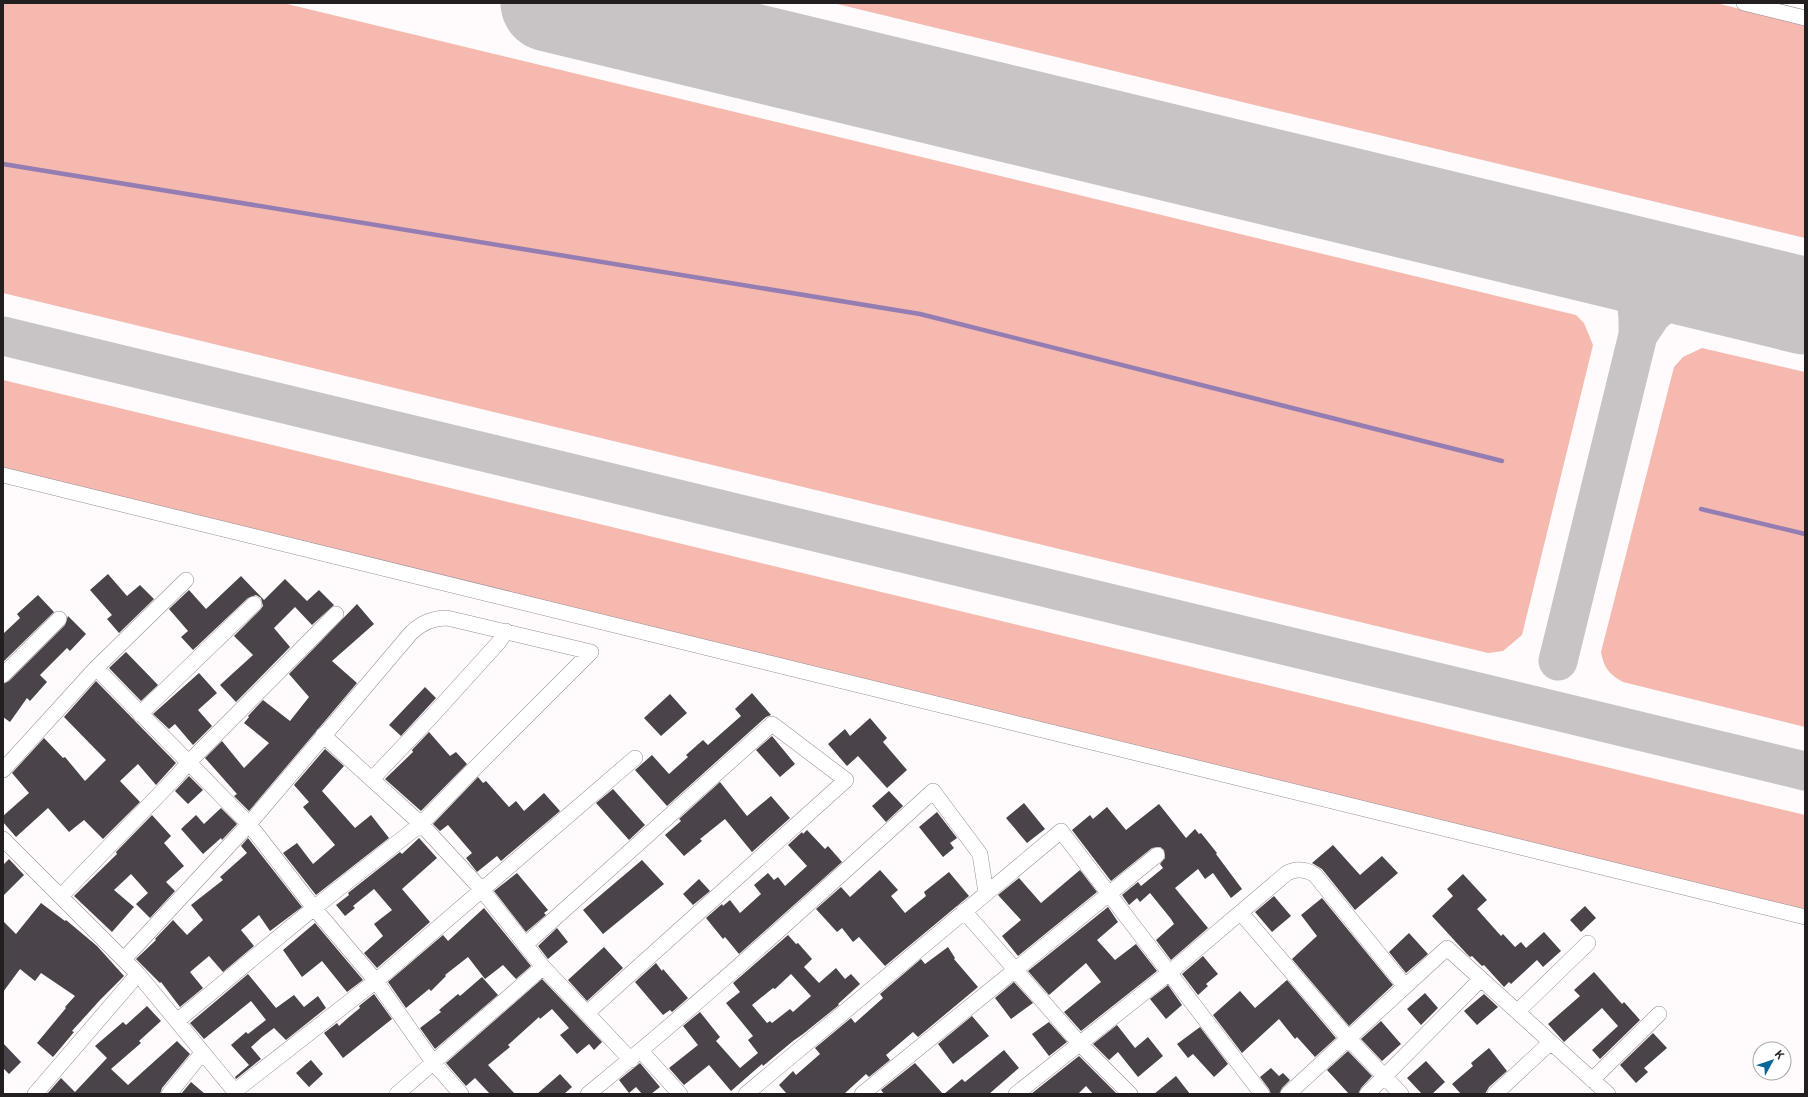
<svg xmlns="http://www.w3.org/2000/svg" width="1808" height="1097" font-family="'Public Sans',sans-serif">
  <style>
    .green { fill: #f5b9af }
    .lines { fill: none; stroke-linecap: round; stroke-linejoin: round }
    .stream { stroke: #947db2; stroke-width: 4.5 }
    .taxiway { stroke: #c8c4c6; stroke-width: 39 }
    .runway { stroke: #c8c4c6; stroke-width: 97 }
    .building { fill: #4a434a; fill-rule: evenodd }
    .minor-casing { stroke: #998e93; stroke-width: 16 }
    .minor { stroke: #fff; stroke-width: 15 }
  </style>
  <rect width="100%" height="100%" fill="#fffafc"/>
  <path class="green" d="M 3,3 L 283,3 L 1576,315 L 1584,323 L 1593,345 L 1522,635 L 1503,651 L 1488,653 L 3,293 Z
    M 833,3 L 1716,3 L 1805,25 L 1805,238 Z
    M 1702,348 L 1805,372 L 1805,727 L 1623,682 C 1609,674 1604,668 1601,652 L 1674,367 L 1683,357 Z
    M 3,380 L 1805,815 L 1805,910 L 3,470 Z"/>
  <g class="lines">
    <path class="stream" d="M 3,164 L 920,314 L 1502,461
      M 1701,509 L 1805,534"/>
    <path class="taxiway" d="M 1600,257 C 1635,276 1639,298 1638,335 L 1652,314 L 1668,300 L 1684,290 L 1699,285 L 1729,288
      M 3,336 L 1805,771
      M 1558,661 L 1638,335"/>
    <path class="runway" d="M 549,3 L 1805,306"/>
  </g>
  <path class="building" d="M 108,574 L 127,596 L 140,585 L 154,599 L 119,633 L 107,619 L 112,615 L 90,590 Z
    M 241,576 L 264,600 L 285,579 L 307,601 L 319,590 L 334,605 L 312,625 L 295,607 L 274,628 L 290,647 L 236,702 L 220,685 L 253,655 L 234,636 L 260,610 L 263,606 L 261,598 L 256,595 L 248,598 L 193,650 L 181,637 L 188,631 L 169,609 L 189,590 L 206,609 Z
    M 38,595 L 54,612 L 3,662 L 3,634 L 20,618 L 17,614 Z
    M 357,604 L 374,624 L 332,661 L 357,683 L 249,811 L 234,796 L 237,794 L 205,758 L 222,741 L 244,768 L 269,743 L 244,723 L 249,717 L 248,716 L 263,700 L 290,721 L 309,697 L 289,674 Z
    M 68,616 L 86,634 L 70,651 L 67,648 L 40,675 L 47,682 L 30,701 L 27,698 L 10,722 L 3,717 L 3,684 L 9,681 L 65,625 Z
    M 126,652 L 158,685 L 141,701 L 109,668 Z
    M 199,673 L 217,693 L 198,710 L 212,726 L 193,745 L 175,724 L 169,729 L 153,714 Z
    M 96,681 L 176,763 L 156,785 L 138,764 L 120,781 L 140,802 L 103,839 L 84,820 L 69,832 L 48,808 L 16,837 L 3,822 L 3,816 L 29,793 L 12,773 L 44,738 L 63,758 L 65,757 L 85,781 L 106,760 L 64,717 Z
    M 425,687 L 436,698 L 401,736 L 389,725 Z
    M 752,693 L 771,715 L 766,717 L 667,806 L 635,770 L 652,755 L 669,774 L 688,757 L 686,755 L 703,740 L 708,745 L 741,716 L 735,709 Z
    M 670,694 L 687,713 L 661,736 L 644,718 Z
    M 870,718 L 887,738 L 883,742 L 907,770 L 887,788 L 858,756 L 847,766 L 828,744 L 845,729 L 850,736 Z
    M 429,732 L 450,756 L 456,752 L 467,764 L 421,811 L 385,779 L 413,752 L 412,750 Z
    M 772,736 L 795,764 L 780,777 L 756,750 Z
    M 325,749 L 344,766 L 322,791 L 355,828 L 371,815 L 389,838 L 316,895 L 283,853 L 297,843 L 313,864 L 335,845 L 303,807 L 309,802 L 294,785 Z
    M 189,776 L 203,790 L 188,804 L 175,791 Z
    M 478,777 L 483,783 L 486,781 L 509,807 L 516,801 L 524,811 L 544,793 L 560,811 L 501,861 L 497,856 L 477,872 L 466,858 L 472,853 L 448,825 L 440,831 L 433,824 Z
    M 720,782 L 747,816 L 771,796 L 790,818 L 752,852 L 725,819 L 700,839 L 702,841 L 684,856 L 665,835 L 681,821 L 679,819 Z
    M 613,789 L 645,825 L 629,840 L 596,803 Z
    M 889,791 L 903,806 L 886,822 L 872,806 Z
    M 1024,803 L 1045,829 L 1027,843 L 1006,818 Z
    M 1159,804 L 1186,838 L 1195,829 L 1199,834 L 1201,833 L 1217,853 L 1216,854 L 1242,889 L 1231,898 L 1213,873 L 1205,879 L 1198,869 L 1175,888 L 1208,928 L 1171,960 L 1156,940 L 1174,924 L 1171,919 L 1150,893 L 1140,902 L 1137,898 L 1129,905 L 1122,895 L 1138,882 L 1141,886 L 1163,868 L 1160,864 L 1165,858 L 1164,850 L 1160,847 L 1152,848 L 1111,881 L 1072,830 L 1090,815 L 1093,819 L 1107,807 L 1126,830 Z
    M 221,808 L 237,824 L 222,840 L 221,838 L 203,854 L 181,829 L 196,815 L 204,824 Z
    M 937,812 L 957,838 L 950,843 L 954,848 L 943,857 L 919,827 Z
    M 152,815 L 171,836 L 164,843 L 184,866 L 166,882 L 175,891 L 150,918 L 136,904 L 148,893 L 131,874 L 114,890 L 134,907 L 112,932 L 74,896 L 117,854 L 116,852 Z
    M 807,830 L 825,849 L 828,846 L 842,862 L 739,954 L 725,937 L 723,939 L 706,918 L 722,904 L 723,906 L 730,900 L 740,913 L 761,894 L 754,885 L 768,873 L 774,880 L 778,877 L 785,886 L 807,866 L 788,845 L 802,832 L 803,834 Z
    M 248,838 L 302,907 L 270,931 L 259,915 L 241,930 L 254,946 L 223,972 L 209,956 L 190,972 L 203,988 L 180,1007 L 161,982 L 160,983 L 136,959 L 156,940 L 155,939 L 173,920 L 187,935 L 203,920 L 191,905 L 223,880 L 220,877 L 247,853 L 241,846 Z
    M 419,838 L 437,858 L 402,889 L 430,922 L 377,968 L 364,953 L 383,936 L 374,924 L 392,910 L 374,889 L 353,906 L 355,908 L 345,916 L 336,905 L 349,895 L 348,893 L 400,852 L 402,854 Z
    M 1333,845 L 1360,875 L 1382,856 L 1398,873 L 1355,910 L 1322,869 L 1312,863 Z
    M 9,859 L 24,875 L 3,896 L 3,865 Z
    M 642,860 L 664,884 L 603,934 L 583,910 Z
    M 880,870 L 898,890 L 891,896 L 905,913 L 926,896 L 924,892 L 949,872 L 969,896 L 885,966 L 859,937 L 853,942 L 842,928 L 837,932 L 816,909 L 841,887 L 850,897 Z
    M 1080,870 L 1097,892 L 1018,956 L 1002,936 L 1021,920 L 998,895 L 1019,878 L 1041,903 Z
    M 517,873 L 548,910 L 544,913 L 546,915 L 526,932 L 494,891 Z
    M 1463,874 L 1487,900 L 1477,909 L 1501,936 L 1503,934 L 1515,947 L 1521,942 L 1526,948 L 1544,932 L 1561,951 L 1543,967 L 1537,960 L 1511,984 L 1509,982 L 1504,987 L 1484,965 L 1482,966 L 1472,956 L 1470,957 L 1466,953 L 1432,916 L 1453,896 L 1447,889 Z
    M 699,879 L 710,891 L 693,905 L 683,894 Z
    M 1274,896 L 1291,916 L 1272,932 L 1255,912 Z
    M 1322,898 L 1393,985 L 1349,1026 L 1292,959 L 1317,936 L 1301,915 Z
    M 41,903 L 65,921 L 66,920 L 97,946 L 124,976 L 100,1000 L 72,1031 L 74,1032 L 53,1057 L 37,1043 L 66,1008 L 65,1007 L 75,996 L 41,973 L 35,981 L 20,969 L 3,992 L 3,921 L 16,934 Z
    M 1585,906 L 1596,918 L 1581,932 L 1570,920 Z
    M 1108,907 L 1118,922 L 1097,940 L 1115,960 L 1136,944 L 1157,971 L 1081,1031 L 1064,1012 L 1101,982 L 1086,963 L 1049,995 L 1028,971 Z
    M 484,908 L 531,966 L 516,979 L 503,965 L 485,979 L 468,957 L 445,975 L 446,976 L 431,991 L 429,989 L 406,1008 L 388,982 L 443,935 L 448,941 Z
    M 315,923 L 363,980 L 347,992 L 322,961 L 302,977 L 283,950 Z
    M 557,928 L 568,942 L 548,959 L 538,946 Z
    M 1409,933 L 1428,954 L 1406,973 L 1389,952 Z
    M 788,935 L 796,944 L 798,943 L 812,959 L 804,967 L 819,983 L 836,968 L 845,979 L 851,974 L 860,984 L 838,1004 L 839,1005 L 803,1034 L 793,1041 L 763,1066 L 762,1064 L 731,1091 L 709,1065 L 684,1085 L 669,1068 L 698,1045 L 683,1026 L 700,1012 L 720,1037 L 716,1041 L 740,1068 L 758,1053 L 748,1040 L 753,1036 L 726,1003 L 740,992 L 733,983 ZM 791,974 L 811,996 L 793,1012 L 790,1009 L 772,1023 L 770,1021 L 767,1023 L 752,1005 L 773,988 L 775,989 Z
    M 604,947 L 623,968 L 587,1001 L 568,980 Z
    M 948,947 L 955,958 L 954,959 L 978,987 L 918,1037 L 913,1032 L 886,1055 L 890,1060 L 869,1077 L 866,1074 L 844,1094 L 787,1094 L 779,1085 L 793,1071 L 796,1075 L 820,1054 L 815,1048 L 851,1018 L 855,1023 L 883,998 L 880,994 L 921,959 L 925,964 Z
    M 1203,956 L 1218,974 L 1206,984 L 1208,986 L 1198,995 L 1182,974 Z
    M 656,963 L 662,971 L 663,969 L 688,998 L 672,1012 L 670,1010 L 663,1015 L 635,982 Z
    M 1594,972 L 1622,1004 L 1624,1002 L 1640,1020 L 1600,1059 L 1592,1050 L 1618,1026 L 1602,1008 L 1564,1042 L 1548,1024 L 1580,996 L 1574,990 Z
    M 248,974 L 276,1008 L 294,995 L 304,1007 L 318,996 L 326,1008 L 286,1040 L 274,1028 L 262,1037 L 251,1047 L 261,1059 L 236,1079 L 235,1077 L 249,1065 L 231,1045 L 246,1032 L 248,1034 L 266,1020 L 251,1001 L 204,1039 L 190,1023 Z
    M 482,977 L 498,995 L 435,1049 L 420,1028 L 441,1012 L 439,1010 L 458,994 L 460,996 Z
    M 542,979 L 602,1042 L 594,1050 L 589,1044 L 577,1054 L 560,1035 L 569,1028 L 552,1009 L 540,1019 L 539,1017 L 508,1045 L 510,1047 L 488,1065 L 515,1094 L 490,1094 L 475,1078 L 466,1086 L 446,1063 Z
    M 1287,980 L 1336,1038 L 1315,1057 L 1297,1037 L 1295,1039 L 1279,1019 L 1242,1053 L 1213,1015 L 1240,991 L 1255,1008 Z
    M 1014,982 L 1033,1003 L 1011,1019 L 995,998 Z
    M 1168,985 L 1182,1005 L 1166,1019 L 1150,999 Z
    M 1425,993 L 1438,1008 L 1421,1025 L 1407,1009 Z
    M 374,994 L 392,1019 L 343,1058 L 324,1033 L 337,1023 L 339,1026 L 349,1017 L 360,1008 L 359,1006 Z
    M 1484,994 L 1498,1007 L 1477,1025 L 1464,1011 Z
    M 147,1006 L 161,1021 L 139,1041 L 141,1043 L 111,1069 L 128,1085 L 177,1041 L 190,1054 L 162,1088 L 160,1094 L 47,1094 L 61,1078 L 75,1092 L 107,1058 L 95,1046 L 123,1022 L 126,1025 Z
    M 972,1016 L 989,1036 L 953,1064 L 938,1044 Z
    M 1381,1021 L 1401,1044 L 1382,1061 L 1361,1039 Z
    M 1049,1022 L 1067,1042 L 1049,1056 L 1032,1034 Z
    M 1117,1025 L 1135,1048 L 1148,1037 L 1163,1056 L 1138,1077 L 1118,1052 L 1109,1060 L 1093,1044 Z
    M 1200,1027 L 1228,1064 L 1214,1077 L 1193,1054 L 1188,1058 L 1177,1044 Z
    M 1653,1033 L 1667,1048 L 1644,1068 L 1648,1072 L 1636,1083 L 1620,1065 Z
    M 3,1043 L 21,1062 L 9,1074 L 3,1068 Z
    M 1489,1048 L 1507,1071 L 1489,1087 L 1485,1094 L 1461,1094 L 1452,1084 L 1473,1066 L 1471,1063 Z
    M 1004,1050 L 1019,1068 L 989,1094 L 944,1094 L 962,1079 L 965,1082 Z
    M 1348,1051 L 1372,1076 L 1361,1088 L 1358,1094 L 1349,1094 L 1327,1070 Z
    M 1079,1056 L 1117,1094 L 1093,1094 L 1086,1086 L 1078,1094 L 1031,1094 Z
    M 311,1060 L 323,1074 L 309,1087 L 296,1073 Z
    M 1426,1061 L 1445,1082 L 1432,1094 L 1422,1094 L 1407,1078 Z
    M 640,1063 L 660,1087 L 651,1094 L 642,1094 L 636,1087 L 629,1093 L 619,1080 Z
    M 915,1063 L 943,1094 L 884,1094 L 881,1090 Z
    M 1271,1068 L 1279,1076 L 1283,1073 L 1290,1080 L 1282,1088 L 1279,1094 L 1271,1094 L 1269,1089 L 1260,1077 Z
    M 560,1074 L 572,1087 L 564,1094 L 537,1094 Z
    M 1176,1076 L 1190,1094 L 1154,1094 Z
    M 191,1082 L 205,1094 L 181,1094 Z"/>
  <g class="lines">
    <g class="minor-casing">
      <path id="minor" d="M 1744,3 L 1805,18
        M 3,475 L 1805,917
        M 96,668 L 186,580
        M 3,675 L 59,619
        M 140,714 L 254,604
        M 323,735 L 421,824 L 482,890 L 543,967 L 631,1060
        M 3,770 L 96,668 L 249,824 L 314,908 L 376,981 L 433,1062 L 461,1094
        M 372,779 L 431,717 L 499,642 L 506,631
        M 3,839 L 138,974 L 237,1094
        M 61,896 L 177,776 L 188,763 L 336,614
        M 964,911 L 1080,1044 L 1130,1094
        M 1241,913 L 1348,1038 L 1401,1094
        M 525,945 L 772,724 L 846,780 L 587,1013
        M 124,959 L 249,824 L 411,633 C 421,623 432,618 447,618 L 591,652
        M 1518,1011 L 1588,943
        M 177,1021 L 314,908 L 421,824 L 472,771 L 591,652
        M 641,1051 L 680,1094
        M 1592,1080 L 1659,1014
        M 235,1091 L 376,981 L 635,758
        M 35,1094 L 138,974
        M 169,1094 L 202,1053
        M 397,1094 L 543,967
        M 588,1094 C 707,997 820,894 933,791 L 980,854 L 986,893
        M 746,1094 L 1061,831 L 1262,1094
        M 862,1094 L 1157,855
        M 1016,1094 L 1169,973 L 1287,873 C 1297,868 1306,869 1315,875 L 1405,986
        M 1288,1094 L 1447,948 L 1608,1094
        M 1367,1094 L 1481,979
        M 1495,1094 L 1551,1042"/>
    </g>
    <use href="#minor" class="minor"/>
  </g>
  <rect width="1808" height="1097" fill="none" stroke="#231f21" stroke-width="8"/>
  <g transform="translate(1772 1061) rotate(50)"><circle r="19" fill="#ffffff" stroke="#a7a5a6"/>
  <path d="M0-3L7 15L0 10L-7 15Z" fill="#076796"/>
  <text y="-6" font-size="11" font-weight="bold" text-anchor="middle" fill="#231f21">K</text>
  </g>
</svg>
